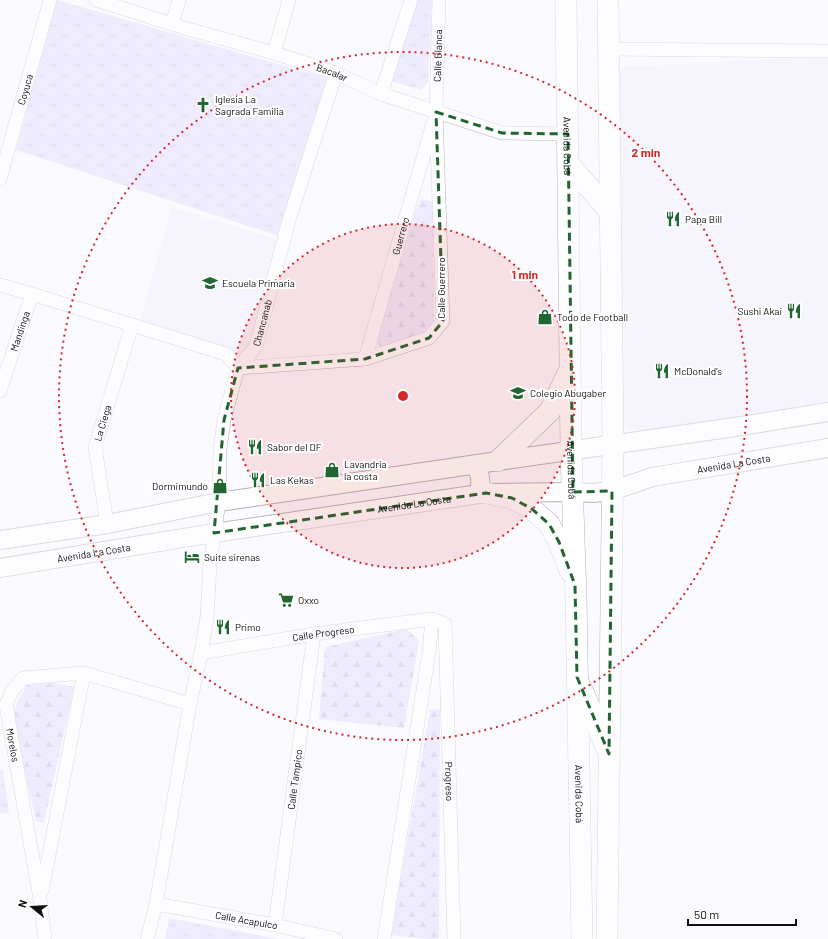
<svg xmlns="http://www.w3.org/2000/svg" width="828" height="939" font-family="Barlow,sans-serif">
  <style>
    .built { fill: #f0eefa }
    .forest { fill: url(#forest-firs) }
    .park { fill: url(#park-tufts) }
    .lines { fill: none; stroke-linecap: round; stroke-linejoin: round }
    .minor-casing { stroke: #b4b3b7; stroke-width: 14 }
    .secondary-casing { stroke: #b4b3b7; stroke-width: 20 }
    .primary-casing { stroke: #b4b3b7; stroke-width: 22 }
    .minor { stroke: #fff; stroke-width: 13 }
    .secondary { stroke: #fff; stroke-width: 18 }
    .primary { stroke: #fff; stroke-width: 21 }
    .marked { fill: none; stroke: #216631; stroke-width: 3; stroke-dasharray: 8 5; stroke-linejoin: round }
    .ring { fill: none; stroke: #d62828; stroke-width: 2; stroke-dasharray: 2 4 }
    .labels { text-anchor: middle; stroke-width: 4; stroke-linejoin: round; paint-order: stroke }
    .street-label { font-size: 10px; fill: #0f0e10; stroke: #fff }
    .poi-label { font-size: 10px; fill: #0f0e10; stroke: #fff; text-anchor: start }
    .centre { fill: #d62828; stroke: #fff; stroke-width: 2 }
    .ring-label { font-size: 12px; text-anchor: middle; font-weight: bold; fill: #d62828; stroke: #fff; stroke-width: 4; stroke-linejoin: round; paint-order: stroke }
  </style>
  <defs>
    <pattern id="forest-firs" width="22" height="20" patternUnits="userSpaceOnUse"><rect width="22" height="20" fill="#e2dbfe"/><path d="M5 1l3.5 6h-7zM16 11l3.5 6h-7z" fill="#c1bbd9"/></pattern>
    <pattern id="park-tufts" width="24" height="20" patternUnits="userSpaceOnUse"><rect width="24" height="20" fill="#e2dbfe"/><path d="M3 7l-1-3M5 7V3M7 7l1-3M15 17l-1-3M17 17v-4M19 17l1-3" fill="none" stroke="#c1bbd9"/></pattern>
  </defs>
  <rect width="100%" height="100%" fill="#fbfaff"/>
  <path class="built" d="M 828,56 L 828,402 L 644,431 L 629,429 L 619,423 L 620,67 Z
    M 172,207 L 282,241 L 247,358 L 139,324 Z"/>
  <path class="forest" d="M 421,199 L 433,202 L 434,326 L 422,336 L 380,349 L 377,339 L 414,216 Z
    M 407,629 L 419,641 L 404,728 L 319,719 L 325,647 Z
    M 54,683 L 74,687 L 44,823 L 36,821 L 13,718 L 17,702 L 27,685 Z
    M 440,709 L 439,939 L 427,939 L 391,935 L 430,710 Z"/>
  <path class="park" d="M 57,0 L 327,78 L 279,236 L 16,150 Z
    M 416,0 L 432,0 L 428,82 L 421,90 L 391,81 Z
    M 0,770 L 3,770 L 9,813 L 0,814 Z
    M 169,918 L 278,939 L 165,939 Z"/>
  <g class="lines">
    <g class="minor-casing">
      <g id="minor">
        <path id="s1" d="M 96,0 L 188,29 L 274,53 L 336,73 L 381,94 L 502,133 L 568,134"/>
        <path d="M 172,24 L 179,0"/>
        <path d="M 608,49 L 828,51"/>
        <path d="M 274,53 L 289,0"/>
        <path d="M 381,94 L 411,0"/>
        <path id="s2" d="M 0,179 L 50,0"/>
        <path id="s3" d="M 0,285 L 32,294 L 226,354 L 238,368 L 365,359 L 429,338 L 443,321 L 436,112 L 439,0"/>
        <path id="s4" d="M 365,359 L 433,123"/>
        <path id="s5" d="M 0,391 L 32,294"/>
        <path id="s6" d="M 107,524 L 95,447 L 132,325"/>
        <path id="s7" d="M 201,653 L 314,634 L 432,619 L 445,624 L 454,939"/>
        <path d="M 42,891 L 84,673"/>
        <path id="s8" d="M 156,904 L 275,925 L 336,939"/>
        <path id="s9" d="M 275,925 L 314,634"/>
        <path d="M 45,939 L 40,899 L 6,705 L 12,691 L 23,678 L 84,673 L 190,704"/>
        <path id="s10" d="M 147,939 L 156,904 L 190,704 L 201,653 L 207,617 L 210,564 L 219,502 L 220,450 L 224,420 L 238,368 L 256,346 L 289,220 L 336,73"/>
        <path d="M 384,939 L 429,652 L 432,619"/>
      </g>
    </g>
    <g class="secondary-casing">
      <g id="secondary">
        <path d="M 475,465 C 481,475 482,483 478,494"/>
        <path d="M 0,540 L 107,524 L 219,502 L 498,461 L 735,427 L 828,412"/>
        <path id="s11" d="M 0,568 L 214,533 L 486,493 L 573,492 L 593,493 L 612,491 L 652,477 L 828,448"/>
      </g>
    </g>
    <g class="primary-casing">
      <g id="primary">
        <path id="s12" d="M 566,0 L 571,451 L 576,598 L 582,939"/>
        <path d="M 568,163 L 610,212"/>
        <path d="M 498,461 L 550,411 L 568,373"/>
        <path d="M 486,493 L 512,498 L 532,509 L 549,524 L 559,542 L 570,571"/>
        <path d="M 581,687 L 606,747"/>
        <path d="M 607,939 L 613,444 L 608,0"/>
      </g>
    </g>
    <use href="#minor" class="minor"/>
    <use href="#secondary" class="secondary"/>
    <use href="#primary" class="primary"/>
  </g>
  <path d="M0 0H828V939H0ZM 436,112 L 502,133 L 568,134 L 573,492 L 612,491 L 609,754 L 577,677 L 575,585 L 559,542 L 549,524 L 532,509 L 512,498 L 486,493 L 214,533 L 224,420 L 238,368 L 365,359 L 429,338 L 443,321 Z" fill="#fbfaff" fill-opacity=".55" fill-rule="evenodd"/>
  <path class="marked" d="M 436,112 L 502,133 L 568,134 L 573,492 L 612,491 L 609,754 L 577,677 L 575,585 L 559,542 L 549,524 L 532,509 L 512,498 L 486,493 L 214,533 L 224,420 L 238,368 L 365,359 L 429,338 L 443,321 Z"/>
  <circle cx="403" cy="396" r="172" fill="#d62828" fill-opacity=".12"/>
  <g class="ring">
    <circle cx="403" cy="396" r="172"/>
    <circle cx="403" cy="396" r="344"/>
  </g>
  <defs>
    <g id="church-bare" transform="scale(1.2)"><path d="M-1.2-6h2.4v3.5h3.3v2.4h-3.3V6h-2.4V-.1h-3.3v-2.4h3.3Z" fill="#216631" stroke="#fff" stroke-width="2.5" paint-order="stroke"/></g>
    <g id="restaurant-bare" transform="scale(1.2)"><path d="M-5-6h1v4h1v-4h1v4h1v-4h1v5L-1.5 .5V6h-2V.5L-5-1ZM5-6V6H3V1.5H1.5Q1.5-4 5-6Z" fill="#216631" stroke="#fff" stroke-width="2.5" paint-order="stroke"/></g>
    <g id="school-bare" transform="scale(1.2)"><path d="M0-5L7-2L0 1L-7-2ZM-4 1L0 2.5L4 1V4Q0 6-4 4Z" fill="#216631" stroke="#fff" stroke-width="2.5" paint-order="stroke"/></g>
    <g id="shop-bare" transform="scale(1.2)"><path d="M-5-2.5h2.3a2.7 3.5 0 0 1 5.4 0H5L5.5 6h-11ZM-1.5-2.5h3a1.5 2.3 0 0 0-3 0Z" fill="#216631" stroke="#fff" stroke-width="2.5" paint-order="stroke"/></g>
    <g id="hotel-bare" transform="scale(1.2)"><path d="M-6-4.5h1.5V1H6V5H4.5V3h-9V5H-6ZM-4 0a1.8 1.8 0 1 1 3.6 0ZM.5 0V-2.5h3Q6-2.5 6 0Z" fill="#216631" stroke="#fff" stroke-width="2.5" paint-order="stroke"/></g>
    <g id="supermarket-bare" transform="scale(1.2)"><path d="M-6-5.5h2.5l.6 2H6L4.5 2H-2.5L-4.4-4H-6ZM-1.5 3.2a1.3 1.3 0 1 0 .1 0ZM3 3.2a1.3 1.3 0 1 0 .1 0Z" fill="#216631" stroke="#fff" stroke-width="2.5" paint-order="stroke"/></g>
  </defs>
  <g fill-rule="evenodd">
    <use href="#church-bare" x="203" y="105"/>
    <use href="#restaurant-bare" x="673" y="219"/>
    <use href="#school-bare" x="210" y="283"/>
    <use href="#restaurant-bare" x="794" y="311"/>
    <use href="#shop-bare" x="545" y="317"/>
    <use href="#restaurant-bare" x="662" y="371"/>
    <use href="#school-bare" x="518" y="393"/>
    <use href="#restaurant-bare" x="255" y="447"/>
    <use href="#shop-bare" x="332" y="470"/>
    <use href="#restaurant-bare" x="258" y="480"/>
    <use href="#shop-bare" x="220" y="486"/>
    <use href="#hotel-bare" x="192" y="557"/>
    <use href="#supermarket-bare" x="286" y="600"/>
    <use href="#restaurant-bare" x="223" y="627"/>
  </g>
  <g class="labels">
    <g class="street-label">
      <text dy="4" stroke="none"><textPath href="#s3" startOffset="737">Calle Blanca</textPath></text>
      <text dy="4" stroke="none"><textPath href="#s1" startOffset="247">Bacalar</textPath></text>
      <text dy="4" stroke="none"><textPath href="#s2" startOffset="93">Coyuca</textPath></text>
      <text dy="4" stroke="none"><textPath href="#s12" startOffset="146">Avenida Cobá</textPath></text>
      <text dy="4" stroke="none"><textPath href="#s4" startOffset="128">Guerrero</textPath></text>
      <text transform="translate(441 288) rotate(-90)" y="4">Calle Guerrero</text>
      <text dy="4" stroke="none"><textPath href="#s10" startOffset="632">Chancanab</textPath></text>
      <text dy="4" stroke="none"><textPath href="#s5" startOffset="63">Mandinga</textPath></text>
      <text dy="4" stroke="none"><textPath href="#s6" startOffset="103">La Ciega</textPath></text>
      <text dy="4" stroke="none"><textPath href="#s11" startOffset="743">Avenida La Costa</textPath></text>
      <text dy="4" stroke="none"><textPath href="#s12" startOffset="470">Avenida Cobá</textPath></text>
      <text dy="4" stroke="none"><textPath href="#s11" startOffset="419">Avenida La Costa</textPath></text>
      <text dy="4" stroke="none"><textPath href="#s11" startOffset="95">Avenida La Costa</textPath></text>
      <text dy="4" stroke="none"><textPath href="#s7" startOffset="124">Calle Progreso</textPath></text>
      <text transform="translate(13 745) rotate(80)" y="4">Morelos</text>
      <text dy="4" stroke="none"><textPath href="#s9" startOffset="147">Calle Tampico</textPath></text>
      <text dy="4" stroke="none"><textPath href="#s7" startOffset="405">Progreso</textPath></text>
      <text dy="4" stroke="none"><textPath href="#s12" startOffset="794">Avenida Cobá</textPath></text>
      <text dy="4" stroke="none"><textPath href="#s8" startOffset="92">Calle Acapulco</textPath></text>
    </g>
    <g class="poi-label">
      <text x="215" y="103">Iglesia La<tspan x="215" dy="12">Sagrada Familia</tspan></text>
      <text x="685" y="223">Papa Bill</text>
      <text x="222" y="287">Escuela Primaria</text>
      <text x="782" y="315" text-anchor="end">Sushi Akai</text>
      <text x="557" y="321">Todo de Football</text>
      <text x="674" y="375">McDonald's</text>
      <text x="530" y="397">Colegio Abugaber</text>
      <text x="267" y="451">Sabor del DF</text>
      <text x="344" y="468">Lavandria<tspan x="344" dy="12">la costa</tspan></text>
      <text x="270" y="484">Las Kekas</text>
      <text x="208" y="490" text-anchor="end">Dormimundo</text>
      <text x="204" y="561">Suite sirenas</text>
      <text x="298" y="604">Oxxo</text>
      <text x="235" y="631">Primo</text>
    </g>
  </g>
  <circle cx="403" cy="396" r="6" class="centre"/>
  <g class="ring-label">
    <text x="646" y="157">2 min</text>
    <text x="525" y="279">1 min</text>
  </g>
  <g transform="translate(32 907) rotate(288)" stroke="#ffffff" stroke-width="3" paint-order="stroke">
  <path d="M0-3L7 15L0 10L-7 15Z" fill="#0f0e10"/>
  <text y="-6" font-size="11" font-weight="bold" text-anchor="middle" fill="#0f0e10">N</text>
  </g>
  <path d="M688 919v6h108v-6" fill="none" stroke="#0f0e10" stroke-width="2"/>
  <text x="694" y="919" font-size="12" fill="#0f0e10" stroke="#ffffff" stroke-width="3" paint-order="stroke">50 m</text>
</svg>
